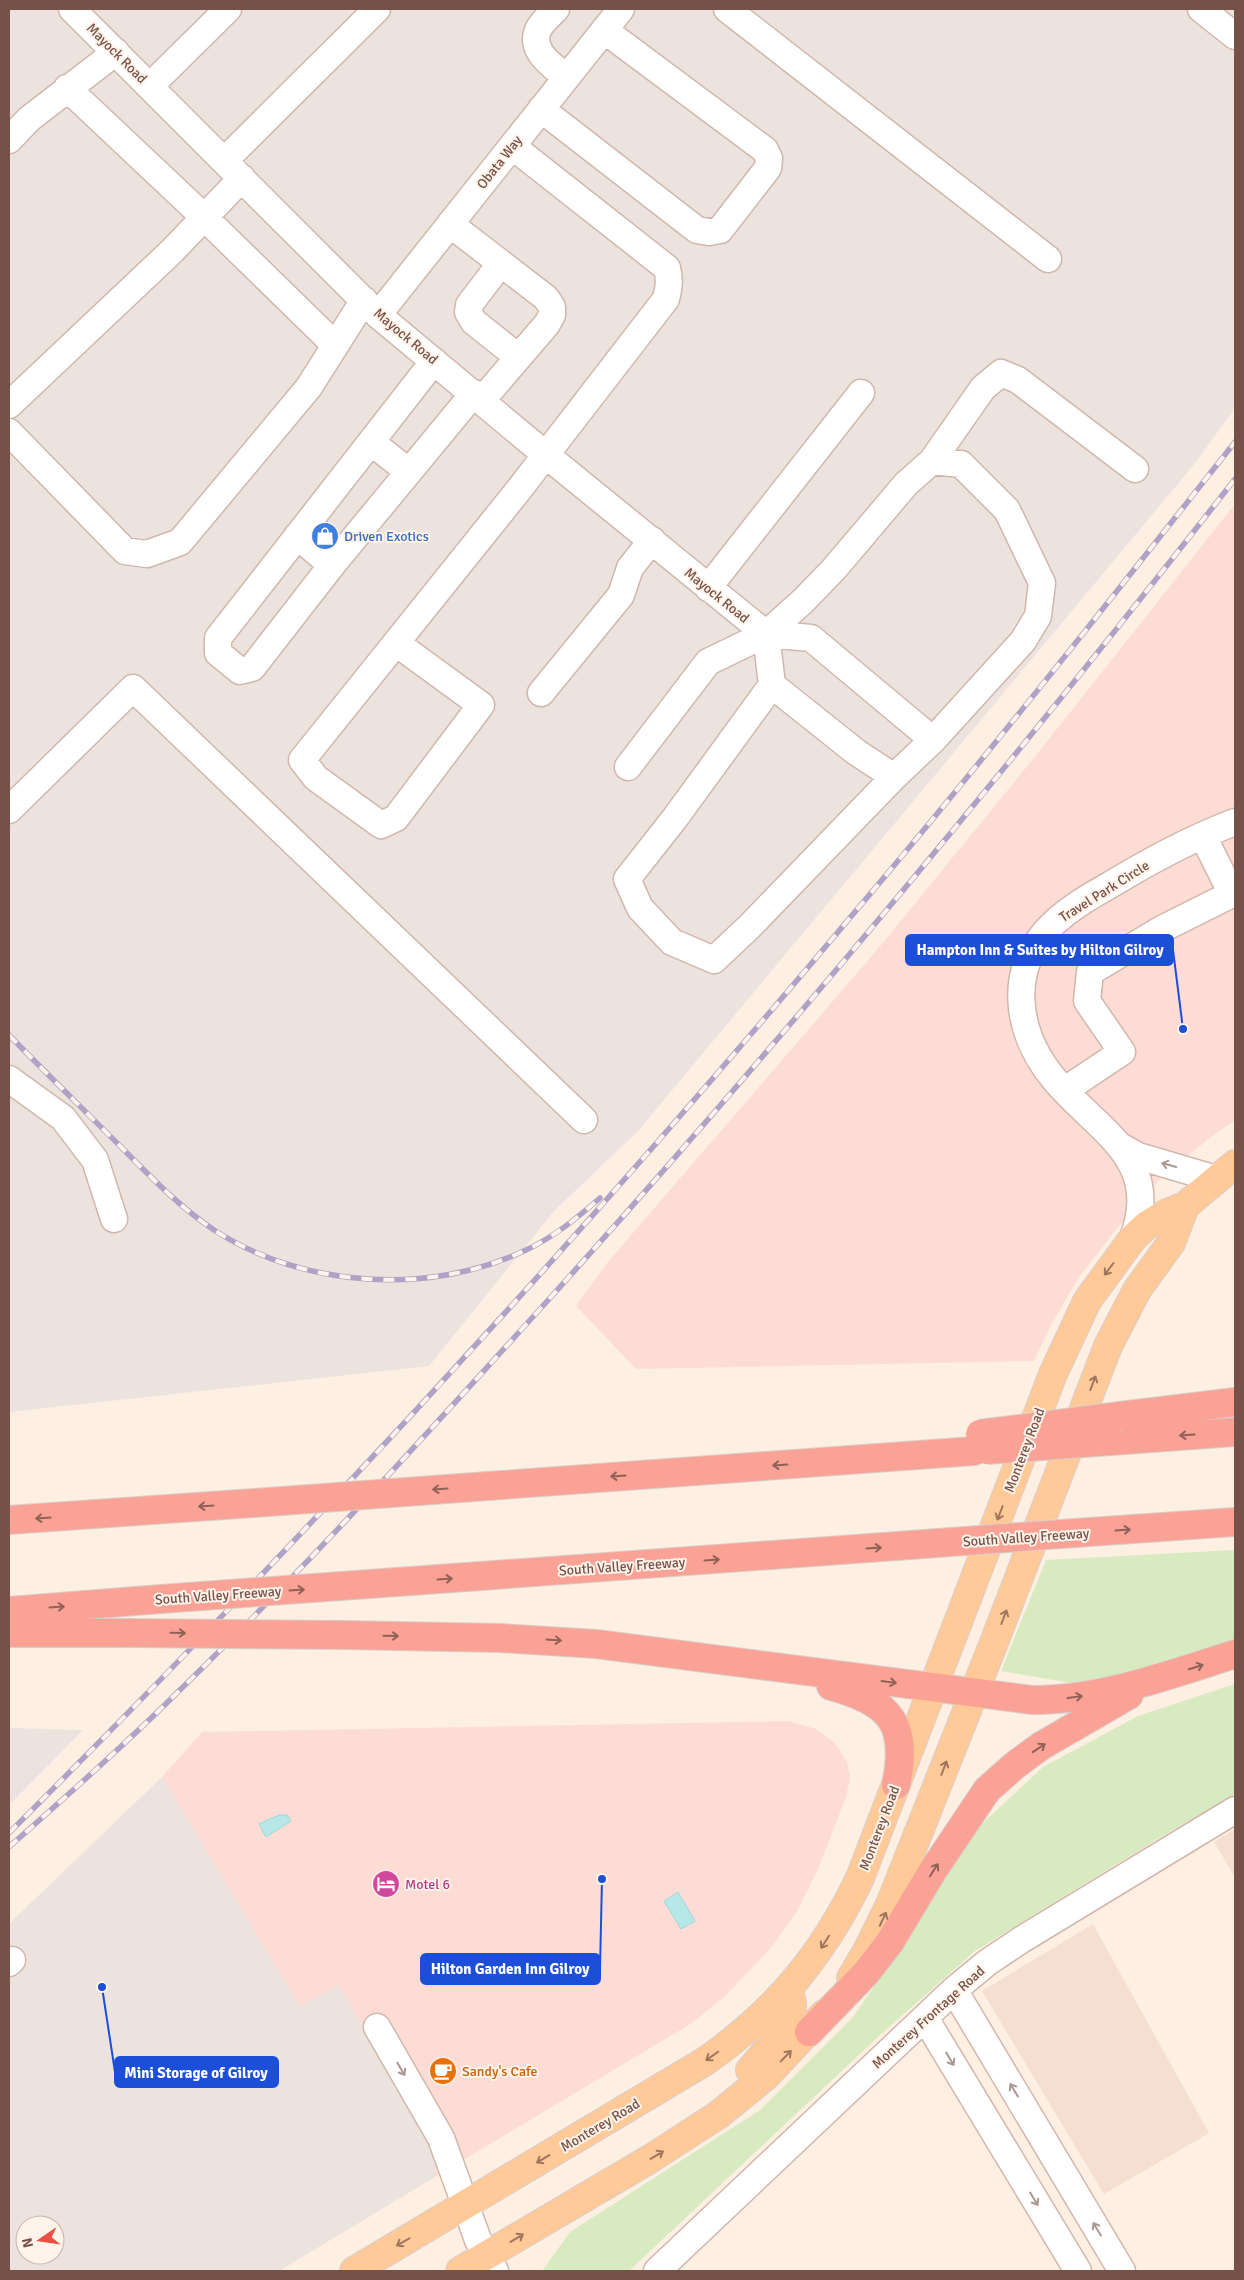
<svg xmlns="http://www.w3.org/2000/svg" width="1244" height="2280" font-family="Signika,sans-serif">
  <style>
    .residential { fill: #f5dfd1 }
    .commercial { fill: #fedcd6 }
    .industrial { fill: #ece2de; fill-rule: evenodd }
    .green { fill: #d8ebc0 }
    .water { fill: #b6e8e8; stroke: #9cd9da }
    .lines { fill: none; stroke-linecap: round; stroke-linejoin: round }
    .minor-casing { stroke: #d1b7ab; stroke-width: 29 }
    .major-casing { stroke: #d9cecb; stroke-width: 30 }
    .highway-casing { stroke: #d9cecb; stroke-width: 30 }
    .minor { stroke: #fff; stroke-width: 26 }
    .major { stroke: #ffc998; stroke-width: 28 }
    .highway { stroke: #faa296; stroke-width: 28 }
    .rail-casing { stroke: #b0a1c7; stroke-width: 5.5 }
    .rail { stroke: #fff3ea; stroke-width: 4; stroke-dasharray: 11; stroke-linecap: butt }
    .highway-bridge-casing { stroke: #d9cecb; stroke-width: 30; stroke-linecap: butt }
    .highway-bridge { stroke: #faa296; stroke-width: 28 }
    .oneway { stroke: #ad9791 }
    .oneway2 { stroke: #9f755f }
    .oneway3 { stroke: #906157 }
    .labels { text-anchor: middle; stroke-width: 4; stroke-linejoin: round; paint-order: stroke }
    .street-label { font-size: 14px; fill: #765147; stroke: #fff3ea }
    .shop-label { font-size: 14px; fill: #366cbe; stroke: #fff3ea; text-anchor: start }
    .hotel-label { font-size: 14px; fill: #b23c85; stroke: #fff3ea; text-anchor: start }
    .food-label { font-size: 14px; fill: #c56008; stroke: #fff3ea; text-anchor: start }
    .leader { fill: none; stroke: #1d4ed8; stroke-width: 2 }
    .callout-dot { fill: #1d4ed8; stroke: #fff3ea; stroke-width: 2 }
    .callout { fill: #1d4ed8; stroke: #1d4ed8; stroke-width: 2 }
    .callout-label { font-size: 15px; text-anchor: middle; font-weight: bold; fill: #fff }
  </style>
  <rect width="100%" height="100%" fill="#fdefe2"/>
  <path class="residential" d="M 1235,1829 L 1235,1877 L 1214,1842 Z
    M 1093,1924 L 1209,2133 L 1104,2194 L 982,1991 Z"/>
  <path class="commercial" d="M 1235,504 L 1235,1120 L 1211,1137 L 1161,1178 L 1122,1222 L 1079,1277 L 1052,1323 L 1034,1361 L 636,1369 L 576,1306 L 607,1263 L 877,950 L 1034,758 Z
    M 788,1721 L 816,1729 L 835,1743 L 847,1762 L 850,1778 L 846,1797 L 818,1869 L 797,1911 L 770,1949 L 725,1996 L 692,2023 L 435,2177 L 435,2149 L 338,1985 L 300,2007 L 162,1777 L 202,1732 Z"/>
  <path class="industrial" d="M 9,9 L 1235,9 L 1235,408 L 1196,462 L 638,1131 L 554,1211 L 429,1366 L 9,1412 Z
    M 9,1728 L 83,1730 L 9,1805 Z
    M 162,1777 L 300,2007 L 338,1985 L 435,2149 L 435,2177 L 279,2271 L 9,2271 L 9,1924 ZM 25,2225 L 55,2225 L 55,2255 L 25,2255 Z"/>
  <path class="green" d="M 1235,1550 L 1235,1645 L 1171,1665 L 1071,1683 L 1001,1671 L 1046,1560 Z
    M 1235,1684 L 1235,1794 L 1161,1837 L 975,1951 L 879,2036 L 629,2271 L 542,2271 L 570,2232 L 760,2110 L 853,2017 L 909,1936 L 974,1831 L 1043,1767 L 1138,1716 Z"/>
  <path class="water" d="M 279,1815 L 287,1815 L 291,1821 L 266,1837 L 259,1824 Z
    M 678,1892 L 695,1921 L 681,1929 L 664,1901 Z"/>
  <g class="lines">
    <g class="minor-casing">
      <path id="minor" d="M 72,9 L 378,315 L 546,455 L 766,634
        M 556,9 C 550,15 541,23 538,30 C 529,51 553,66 566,77
        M 727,9 L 1048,259
        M 1201,9 L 1235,36
        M 150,86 L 228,9
        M 67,88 L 204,217 L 335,345
        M 541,109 L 697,230 L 709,232 L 720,230 L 768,168 L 769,158 L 765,150 L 604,30
        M 9,140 L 29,119 L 116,52
        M 224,161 L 377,9
        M 450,224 L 546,298 L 552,307 L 552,315 L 547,324 L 482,400
        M 501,263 L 469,305 L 468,312 L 474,322 L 518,357
        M 378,315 L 621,9
        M 434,361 L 218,638 L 218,653 L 240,671 L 252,668 L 332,565 L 474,393
        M 9,405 L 172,251 L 242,178
        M 9,432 L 125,551 L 147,554 L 180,542 L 309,387 L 364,300
        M 371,442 L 409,472
        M 932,461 L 983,388 L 1001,373 L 1018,380 L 1135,469
        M 297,536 L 332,565
        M 708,588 L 861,393
        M 766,634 L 772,685 L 856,752 L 894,777 L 750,926 L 714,960 L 672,942 L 640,908 L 627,879 L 675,818 L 772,685
        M 396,643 L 481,705 L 396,818 L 381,825 L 316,778 L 302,760 L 517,492 L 666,299 C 669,287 670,280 667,268 L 512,146
        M 541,693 L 621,595 L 630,568 L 652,540
        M 628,767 L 708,662 L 766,634 L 803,601 L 834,569 L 906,484 L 932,461 L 961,464 L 1007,510 L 1042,583 L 1038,616 L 1023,641 L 933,740 L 811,638 L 766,634
        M 894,777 L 933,740
        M 9,810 L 133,688 L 584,1120
        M 9,1079 L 63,1118 L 95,1160 L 114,1219
        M 1065,1090 L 1122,1052 L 1087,1001 L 1090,972 L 1162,929 L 1232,894 L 1203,836
        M 1122,1147 L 1138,1156 L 1216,1179
        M 1133,1238 C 1163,1158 1097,1131 1054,1079 C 1015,1032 1006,967 1054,923 C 1073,905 1098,892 1120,879 C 1157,857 1195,837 1235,822
        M 9,1963 L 12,1960
        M 954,1990 L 1122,2271
        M 925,2018 L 1078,2271
        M 377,2027 L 441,2138 L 478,2240 L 495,2271
        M 657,2271 L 954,1990 L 988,1962 L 1021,1940 L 1235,1810"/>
    </g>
    <g class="major-casing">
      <path id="major" d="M 851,1978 L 868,1949 L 891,1902 L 993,1645 L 1108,1346 L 1137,1290 L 1171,1243 L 1185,1206
        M 750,2070 C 763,2055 788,2028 792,2008 C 793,2002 790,1995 788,1989
        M 354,2271 L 704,2062 C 775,2013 823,1955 860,1878 L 1053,1374 L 1087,1301 L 1133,1238 L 1147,1225 L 1167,1213 L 1185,1206 L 1235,1164
        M 460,2271 L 650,2159 L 718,2115 L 766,2076 L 824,2014"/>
    </g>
    <g class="highway-casing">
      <path id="highway" d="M 1120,1416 L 1235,1402
        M 1111,1441 L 1235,1432
        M 488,1486 L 974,1451
        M 9,1520 L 254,1503
        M 1075,1533 L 1235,1522
        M 397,1582 L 938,1543
        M 9,1611 L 161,1599
        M 9,1633 L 130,1633
        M 343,1635 L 500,1638 L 596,1644 L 1032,1700 C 1102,1700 1169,1675 1235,1654
        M 831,1686 C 890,1702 909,1723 896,1785
        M 809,2032 L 866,1973 L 890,1942 L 932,1872 L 987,1790 L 1014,1766 L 1041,1746 L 1129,1695"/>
    </g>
    <use href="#minor" class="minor"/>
    <use href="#major" class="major"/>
    <use href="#highway" class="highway"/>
    <g class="rail-casing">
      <path id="rail" d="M 9,1035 C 45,1072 82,1108 119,1145 C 149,1175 178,1206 214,1230 C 303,1288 430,1296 526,1250 C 554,1237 577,1218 600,1198
        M 9,1833 C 304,1539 586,1232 854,913 C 985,759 1110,600 1235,442
        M 9,1847 C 69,1794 129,1741 186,1684 C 309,1564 425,1436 541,1308 C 783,1040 1013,763 1235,479"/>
    </g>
    <use href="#rail" class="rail"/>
    <g class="highway-bridge-casing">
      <path id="highway-bridge" d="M 980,1434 L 1120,1416
        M 987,1450 L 1111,1441
        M 254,1503 L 488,1486
        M 938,1543 L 1075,1533
        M 161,1599 L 397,1582
        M 130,1633 L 343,1635"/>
    </g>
    <use href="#highway-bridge" class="highway-bridge"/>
  </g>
  <defs><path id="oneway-shaft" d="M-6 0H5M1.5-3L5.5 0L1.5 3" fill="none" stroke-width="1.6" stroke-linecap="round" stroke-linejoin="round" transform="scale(1.25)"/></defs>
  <g class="oneway">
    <use href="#oneway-shaft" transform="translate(1169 1165) rotate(-164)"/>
    <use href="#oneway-shaft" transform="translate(950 2059) rotate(59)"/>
    <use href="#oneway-shaft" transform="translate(401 2069) rotate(60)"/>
    <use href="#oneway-shaft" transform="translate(1014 2090) rotate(-121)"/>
    <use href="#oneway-shaft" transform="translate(1034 2199) rotate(59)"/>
    <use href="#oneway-shaft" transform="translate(1097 2229) rotate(-121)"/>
  </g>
  <g class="oneway2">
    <use href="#oneway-shaft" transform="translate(1109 1269) rotate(127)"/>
    <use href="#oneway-shaft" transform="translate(1093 1383) rotate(-69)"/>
    <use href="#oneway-shaft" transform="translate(1000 1513) rotate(111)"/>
    <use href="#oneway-shaft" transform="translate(1004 1617) rotate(-69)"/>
    <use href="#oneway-shaft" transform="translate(944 1768) rotate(-69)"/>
    <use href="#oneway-shaft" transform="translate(883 1919) rotate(-65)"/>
    <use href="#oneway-shaft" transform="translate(825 1942) rotate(123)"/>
    <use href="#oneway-shaft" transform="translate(712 2056) rotate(145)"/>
    <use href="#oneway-shaft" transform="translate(786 2056) rotate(-46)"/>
    <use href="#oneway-shaft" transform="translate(657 2155) rotate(-31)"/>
    <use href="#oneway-shaft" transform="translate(543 2159) rotate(149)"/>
    <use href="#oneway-shaft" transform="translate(517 2238) rotate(-31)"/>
    <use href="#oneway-shaft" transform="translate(403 2242) rotate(150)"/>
  </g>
  <g class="oneway3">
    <use href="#oneway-shaft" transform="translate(1187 1435) rotate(176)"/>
    <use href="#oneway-shaft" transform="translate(780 1465) rotate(176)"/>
    <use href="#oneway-shaft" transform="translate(618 1476) rotate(176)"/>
    <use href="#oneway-shaft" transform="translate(440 1489) rotate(176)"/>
    <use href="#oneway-shaft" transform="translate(206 1506) rotate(176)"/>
    <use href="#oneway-shaft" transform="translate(43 1518) rotate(176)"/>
    <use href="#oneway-shaft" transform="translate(1123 1530) rotate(-4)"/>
    <use href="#oneway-shaft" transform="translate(874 1548) rotate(-4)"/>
    <use href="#oneway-shaft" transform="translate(712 1560) rotate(-4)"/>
    <use href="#oneway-shaft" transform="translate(445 1579) rotate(-4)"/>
    <use href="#oneway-shaft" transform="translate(297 1590) rotate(-4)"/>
    <use href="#oneway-shaft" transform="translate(57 1607) rotate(-4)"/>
    <use href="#oneway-shaft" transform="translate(178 1633) rotate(1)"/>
    <use href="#oneway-shaft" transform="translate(391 1636) rotate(1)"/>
    <use href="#oneway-shaft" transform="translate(554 1640) rotate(4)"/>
    <use href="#oneway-shaft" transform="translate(1196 1667) rotate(-17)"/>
    <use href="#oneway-shaft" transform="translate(889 1682) rotate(8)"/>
    <use href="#oneway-shaft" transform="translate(1075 1697) rotate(-8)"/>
    <use href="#oneway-shaft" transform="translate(1039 1748) rotate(-34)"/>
    <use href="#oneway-shaft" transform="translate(934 1870) rotate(-57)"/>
  </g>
  <defs>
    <g id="shop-disc" transform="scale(1.4375)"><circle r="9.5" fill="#3f7fe0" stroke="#fff3ea"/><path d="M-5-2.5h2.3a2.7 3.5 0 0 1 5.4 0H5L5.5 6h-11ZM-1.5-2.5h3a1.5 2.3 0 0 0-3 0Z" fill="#fff"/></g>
    <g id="hotel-disc" transform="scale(1.4375)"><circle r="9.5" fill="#d1479c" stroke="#fff3ea"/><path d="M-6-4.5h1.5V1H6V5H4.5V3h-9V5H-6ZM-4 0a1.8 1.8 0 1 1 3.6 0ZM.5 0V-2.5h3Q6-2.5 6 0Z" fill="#fff"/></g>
    <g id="cafe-disc" transform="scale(1.4375)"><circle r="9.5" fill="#e8710a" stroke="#fff3ea"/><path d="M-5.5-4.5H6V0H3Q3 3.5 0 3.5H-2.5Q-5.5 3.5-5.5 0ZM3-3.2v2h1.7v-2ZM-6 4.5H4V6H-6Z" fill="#fff"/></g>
  </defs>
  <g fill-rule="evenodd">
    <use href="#shop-disc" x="325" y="536"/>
    <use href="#hotel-disc" x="386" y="1884"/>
    <use href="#cafe-disc" x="443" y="2071"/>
  </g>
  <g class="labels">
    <g class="street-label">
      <text transform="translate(117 53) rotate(45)" y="5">Mayock Road</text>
      <text transform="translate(499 162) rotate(-52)" y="5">Obata Way</text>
      <text transform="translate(406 336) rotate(40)" y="5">Mayock Road</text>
      <text transform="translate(717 595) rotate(39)" y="5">Mayock Road</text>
      <text transform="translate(1104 891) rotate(-32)" y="5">Travel Park Circle</text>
      <text transform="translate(1024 1450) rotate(-69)" y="5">Monterey Road</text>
      <text transform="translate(1026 1537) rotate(-4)" y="5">South Valley Freeway</text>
      <text transform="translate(622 1566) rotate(-4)" y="5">South Valley Freeway</text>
      <text transform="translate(218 1595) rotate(-4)" y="5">South Valley Freeway</text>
      <text transform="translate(879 1828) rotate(-69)" y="5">Monterey Road</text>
      <text transform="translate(928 2017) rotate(-42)" y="5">Monterey Frontage Road</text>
      <text transform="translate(600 2125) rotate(-31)" y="5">Monterey Road</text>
    </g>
    <g class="shop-label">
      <text x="344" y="541">Driven Exotics</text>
    </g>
    <g class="hotel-label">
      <text x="405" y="1889">Motel 6</text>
    </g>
    <g class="food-label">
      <text x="462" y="2076">Sandy's Cafe</text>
    </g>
  </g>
  <path class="leader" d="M1183 1029L1173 950M602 1879L600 1969M102 1987L115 2072"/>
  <g class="callout-dot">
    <circle cx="1183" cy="1029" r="5"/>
    <circle cx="602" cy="1879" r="5"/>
    <circle cx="102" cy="1987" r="5"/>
  </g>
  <g class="callout">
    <rect x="906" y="935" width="267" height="30" rx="5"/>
    <rect x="421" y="1954" width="179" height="30" rx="5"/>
    <rect x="115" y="2057" width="163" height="30" rx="5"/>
  </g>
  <g class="callout-label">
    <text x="1040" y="955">Hampton Inn &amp; Suites by Hilton Gilroy</text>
    <text x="510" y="1974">Hilton Garden Inn Gilroy</text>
    <text x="196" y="2078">Mini Storage of Gilroy</text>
  </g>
  <rect width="1244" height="2280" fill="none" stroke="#765147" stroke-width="20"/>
  <g transform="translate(40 2240) rotate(257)"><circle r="24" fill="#fff3ea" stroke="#c8b2a9"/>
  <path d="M0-4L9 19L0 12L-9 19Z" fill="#ed4f42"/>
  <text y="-8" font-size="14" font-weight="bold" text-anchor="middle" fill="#765147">N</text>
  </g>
</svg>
